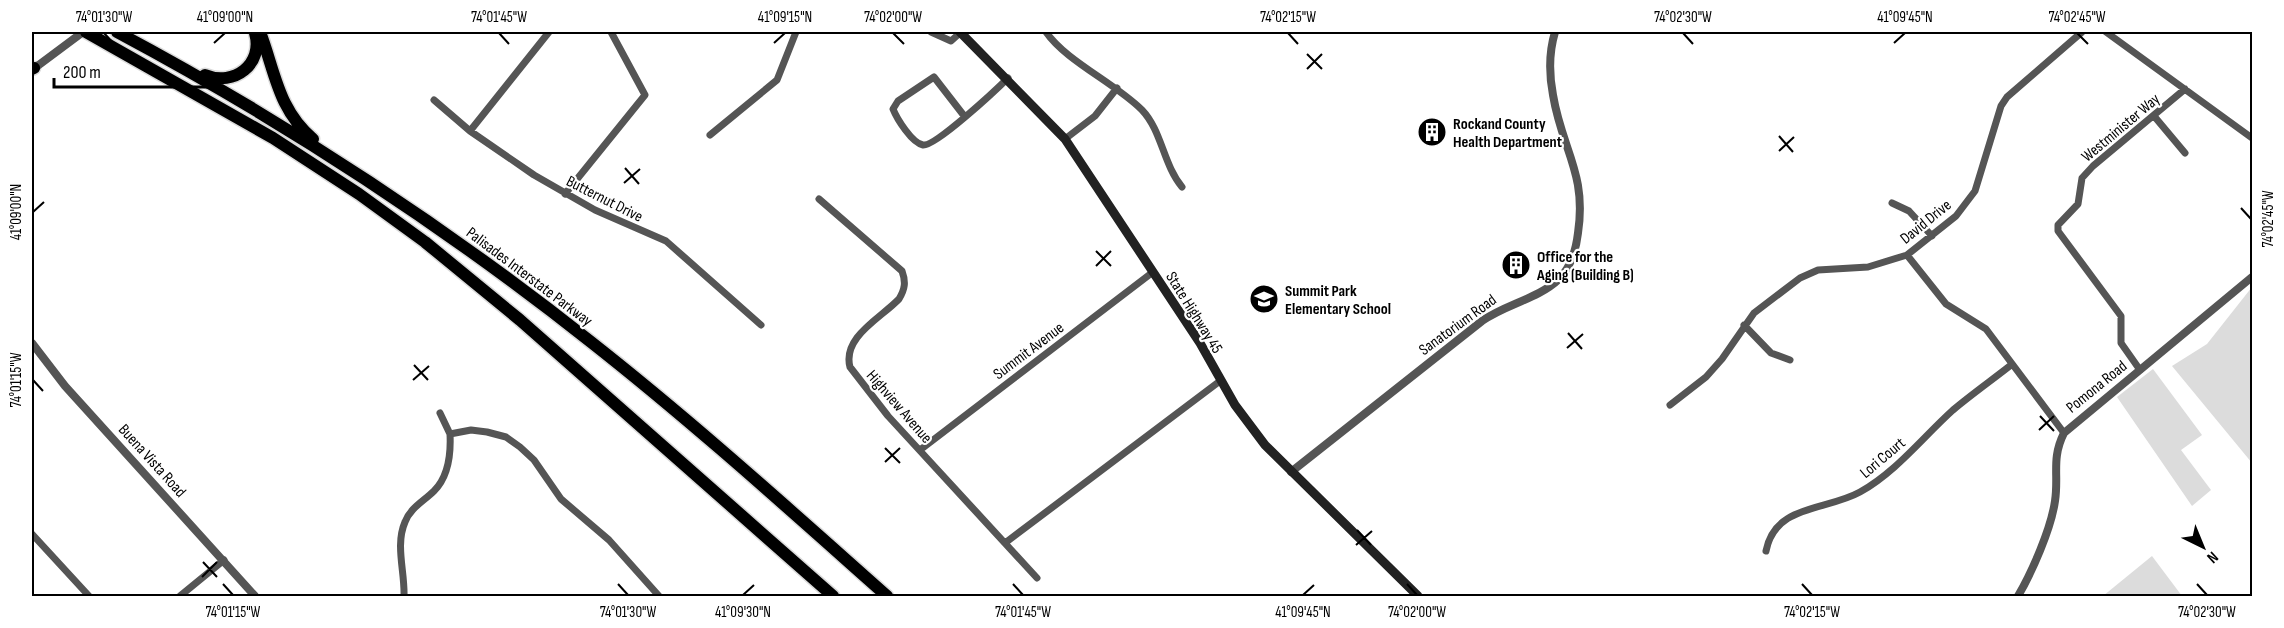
<svg xmlns="http://www.w3.org/2000/svg" width="2284" height="628" font-family="'Sofia Sans Condensed',sans-serif">
  <style>
    .green { fill: #dcdcdc }
    .lines { fill: none; stroke-linecap: round; stroke-linejoin: round }
    .motorway-casing { stroke: #dbdbdb; stroke-width: 15 }
    .minor { stroke: #555; stroke-width: 7 }
    .tertiary { stroke: #555; stroke-width: 8 }
    .secondary { stroke: #222; stroke-width: 9 }
    .motorway { stroke: #000; stroke-width: 12 }
    .ticks { fill: none; stroke: #000; stroke-width: 2 }
    .labels { text-anchor: middle; stroke-width: 4.5; stroke-linejoin: round; paint-order: stroke }
    .poi-label { font-size: 16px; font-weight: bold; fill: #000; stroke: #fff; text-anchor: start }
    .street-label { font-size: 16px; fill: #000; stroke: #fff }
    .neatline { fill: none; stroke: #000; stroke-width: 2 }
    .ticks-label { font-size: 15px; text-anchor: middle; fill: #000 }
  </style>
  <rect width="100%" height="100%" fill="#fff"/>
  <path class="green" d="M 2252,287 L 2252,463 L 2172,366 L 2207,344 Z
    M 2153,369 L 2202,435 L 2181,450 L 2211,490 L 2192,506 L 2117,397 Z
    M 2152,556 L 2182,596 L 2103,596 Z"/>
  <g class="lines">
    <g class="motorway-casing">
      <path id="motorway" d="M 86,32 L 273,138 L 359,194 L 425,242 L 520,320 L 833,596
        M 117,32 C 284,121 443,225 591,342 C 694,423 790,510 887,596
        M 260,32 C 275,71 278,110 313,139
        M 32,69 L 34,68
        M 205,75 C 234,87 264,64 255,33"/>
    </g>
    <path class="minor" d="M 931,32 L 951,41 L 961,32
      M 1046,32 C 1066,61 1115,83 1142,110 C 1162,131 1163,164 1182,187
      M 2106,32 L 2252,138
      M 434,100 L 470,131 L 534,175 L 595,210 L 666,241 L 761,325
      M 2154,116 L 2185,153
      M 965,117 L 934,77 L 898,101 L 893,109 C 897,119 912,143 923,145 C 935,147 997,89 1008,78
      M 470,131 L 549,32
      M 710,135 L 777,80 L 796,32
      M 1065,139 L 1095,116 L 1117,88
      M 565,194 L 645,95 L 611,32
      M 819,199 L 902,271 C 906,282 905,289 899,299 C 881,318 842,337 850,367 L 888,416 L 1037,578
      M 1892,203 L 1909,211 L 1932,236
      M 1907,255 L 1946,304 L 1986,329 L 2064,433
      M 1744,325 L 1771,353 L 1790,360
      M 2140,370 L 2121,343 L 2121,316 L 2058,231 L 2058,225 L 2078,204 L 2082,178 L 2093,166 L 2185,89
      M 1670,405 L 1706,377 L 1722,359 L 1754,313 L 1800,278 L 1818,270 L 1868,267 L 1907,255 L 1956,216 L 1975,191 L 2001,106 L 2007,97 L 2082,32
      M 440,413 L 450,434
      M 920,450 L 1153,272
      M 32,534 L 89,596
      M 1005,543 L 1220,381
      M 1766,551 C 1775,504 1826,511 1860,492 C 1896,472 1923,437 1953,410 C 1972,394 1992,380 2011,365
      M 180,596 L 224,560
      M 404,596 C 405,572 395,545 405,522 C 410,508 424,501 434,491 C 449,476 451,454 450,434 L 471,430 L 487,432 L 506,437 L 520,447 L 534,460 L 561,499 L 609,540 L 659,596"/>
    <path class="tertiary" d="M 32,70 L 83,32
      M 32,343 L 65,386 L 255,596
      M 1291,472 L 1482,321 C 1506,304 1538,299 1559,279 C 1571,267 1576,250 1578,233 C 1587,173 1562,150 1553,95 C 1549,74 1549,52 1555,32
      M 2018,596 C 2032,572 2051,529 2055,501 C 2059,475 2051,459 2064,433 L 2252,277"/>
    <path class="secondary" d="M 960,32 L 1065,139 L 1200,343 L 1235,405 L 1265,445 L 1418,596"/>
    <use href="#motorway" class="motorway"/>
  </g>
  <path class="ticks" d="M 104,33 L 114,44M 499,33 L 509,44M 893,33 L 904,44M 1288,33 L 1298,44M 1683,33 L 1693,44M 2077,33 L 2088,44M 214,43 L 225,33M 774,43 L 785,33M 1894,43 L 1905,33M 1307,54 L 1322,69M 1307,69 L 1322,54M 1779,136 L 1793,152M 1779,151 L 1794,137M 625,168 L 639,184M 624,183 L 640,169M 2241,208 L 2251,219M 33,212 L 44,202M 1096,251 L 1111,266M 1096,266 L 1111,251M 1568,333 L 1582,349M 1567,348 L 1583,334M 414,365 L 428,380M 33,380 L 43,391M 413,380 L 429,366M 2040,416 L 2054,431M 2039,430 L 2054,416M 885,448 L 900,463M 885,462 L 900,448M 1357,530 L 1371,545M 1356,545 L 1372,531M 203,562 L 217,577M 202,577 L 217,562M 223,584 L 233,595M 618,584 L 628,595M 1013,584 L 1023,595M 1407,584 L 1417,595M 1802,584 L 1812,595M 2197,584 L 2207,595M 743,595 L 754,585M 1303,595 L 1314,585"/>
  <defs>
    <g id="building-disc" transform="scale(1.5)"><circle r="9.5" fill="#000" stroke="#fff"/><path d="M-4-6H4V6H1V3H-1V6H-4ZM-2.5-4.3h1.7v1.8h-1.7ZM.8-4.3h1.7v1.8H.8ZM-2.5-1h1.7V.8h-1.7ZM.8-1h1.7V.8H.8Z" fill="#fff"/></g>
    <g id="school-disc" transform="scale(1.5)"><circle r="9.5" fill="#000" stroke="#fff"/><path d="M0-5L7-2L0 1L-7-2ZM-4 1L0 2.5L4 1V4Q0 6-4 4Z" fill="#fff"/></g>
  </defs>
  <g fill-rule="evenodd">
    <use href="#building-disc" x="1432" y="132"/>
    <use href="#building-disc" x="1516" y="265"/>
    <use href="#school-disc" x="1264" y="299"/>
  </g>
  <g class="labels">
    <g class="poi-label">
      <text x="1453" y="129">Rockand County<tspan x="1453" dy="18">Health Department</tspan></text>
      <text x="1537" y="262">Office for the<tspan x="1537" dy="18">Aging (Building B)</tspan></text>
      <text x="1285" y="296">Summit Park<tspan x="1285" dy="18">Elementary School</tspan></text>
    </g>
    <g class="street-label">
      <text transform="translate(2120 127) rotate(-40)" y="6">Westminister Way</text>
      <text transform="translate(605 198) rotate(27)" y="6">Butternut Drive</text>
      <text transform="translate(1925 221) rotate(-39)" y="6">David Drive</text>
      <text transform="translate(530 276) rotate(37)" y="6">Palisades Interstate Parkway</text>
      <text transform="translate(1195 312) rotate(58)" y="6">State Highway 45</text>
      <text transform="translate(1457 324) rotate(-36)" y="6">Sanatorium Road</text>
      <text transform="translate(1028 350) rotate(-37)" y="6">Summit Avenue</text>
      <text transform="translate(2096 386) rotate(-39)" y="6">Pomona Road</text>
      <text transform="translate(900 406) rotate(49)" y="6">Highview Avenue</text>
      <text transform="translate(1882 457) rotate(-40)" y="6">Lori Court</text>
      <text transform="translate(153 460) rotate(48)" y="6">Buena Vista Road</text>
    </g>
  </g>
  <rect width="2284" height="628" fill="none" stroke="#ffffff" stroke-width="66"/>
  <g transform="translate(2203 547) rotate(137)" stroke="#ffffff" stroke-width="4.5" paint-order="stroke">
  <path d="M0-4.5L10 22L0 15L-10 22Z" fill="#000000"/>
  <text y="-9" font-size="16" font-weight="bold" text-anchor="middle" fill="#000000">N</text>
  </g>
  <path d="M54 78v9h165v-9" fill="none" stroke="#000000" stroke-width="3"/>
  <text x="63" y="78" font-size="18" fill="#000000" stroke="#ffffff" stroke-width="4.5" paint-order="stroke">200 m</text>
  <rect x="33" y="33" width="2218" height="562" class="neatline"/>
  <g class="ticks-label">
    <text x="104" y="22">74°01'30"W</text>
    <text x="225" y="22">41°09'00"N</text>
    <text x="499" y="22">74°01'45"W</text>
    <text x="785" y="22">41°09'15"N</text>
    <text x="893" y="22">74°02'00"W</text>
    <text x="1288" y="22">74°02'15"W</text>
    <text x="1683" y="22">74°02'30"W</text>
    <text x="1905" y="22">41°09'45"N</text>
    <text x="2077" y="22">74°02'45"W</text>
    <text transform="translate(16 212) rotate(-90)" y="5">41°09'00"N</text>
    <text transform="translate(2268 219) rotate(-90)" y="5">74°02'45"W</text>
    <text transform="translate(16 380) rotate(-90)" y="5">74°01'15"W</text>
    <text x="233" y="617">74°01'15"W</text>
    <text x="628" y="617">74°01'30"W</text>
    <text x="743" y="617">41°09'30"N</text>
    <text x="1023" y="617">74°01'45"W</text>
    <text x="1303" y="617">41°09'45"N</text>
    <text x="1417" y="617">74°02'00"W</text>
    <text x="1812" y="617">74°02'15"W</text>
    <text x="2207" y="617">74°02'30"W</text>
  </g>
</svg>
